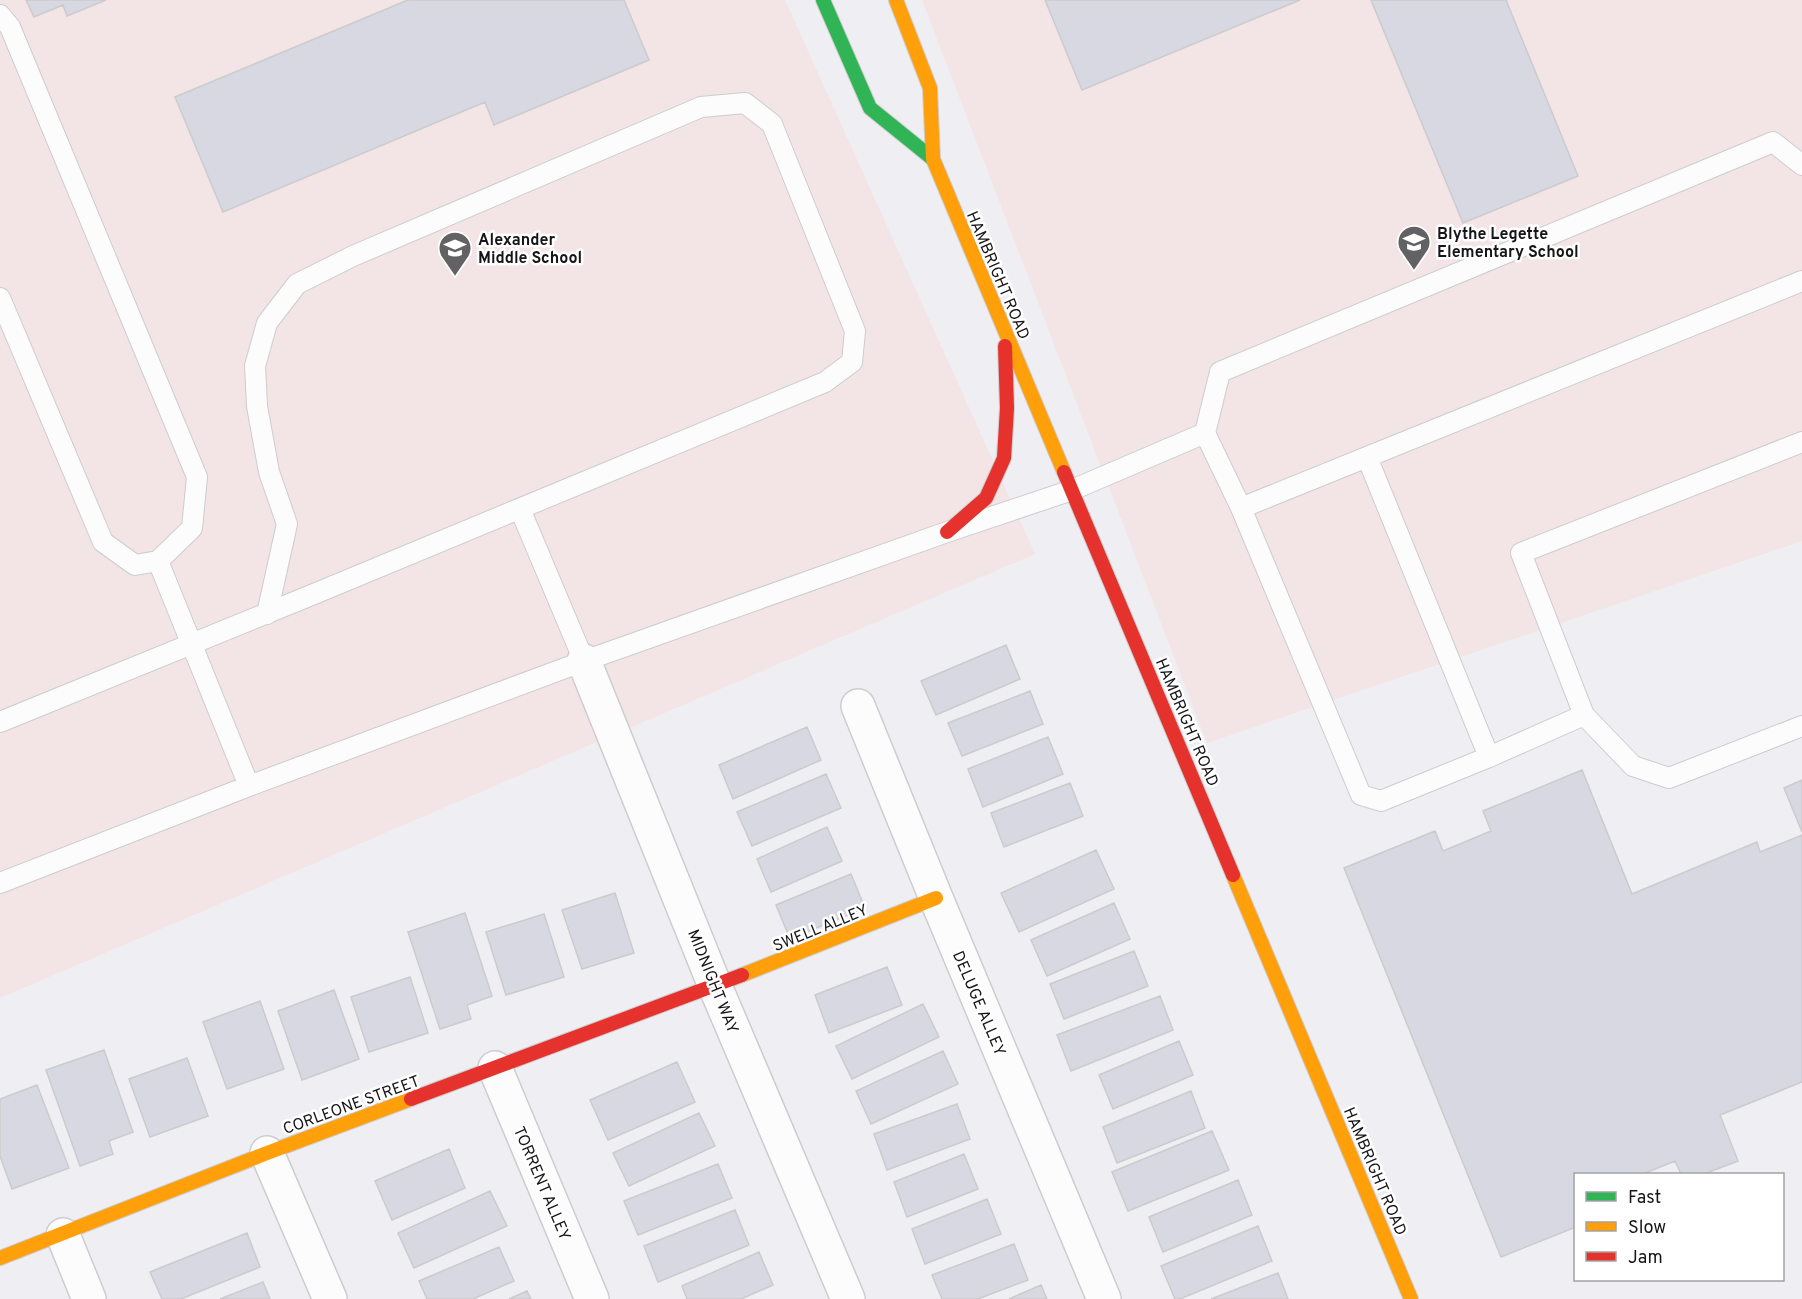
<svg xmlns="http://www.w3.org/2000/svg" width="1802" height="1299" font-family="Overpass,sans-serif">
  <style>
    .education { fill: #f3e4e6 }
    .building { fill: #d8d8e2; stroke: #cbcbce; stroke-width: 1.5 }
    .lines { fill: none; stroke-linecap: round; stroke-linejoin: round }
    .lane-casing { stroke: #cdcccf; stroke-width: 22 }
    .street-casing { stroke: #cdcccf; stroke-width: 36 }
    .fast-casing { stroke: #cdcccf; stroke-width: 16 }
    .slow-casing { stroke: #cdcccf; stroke-width: 16 }
    .jam-casing { stroke: #cdcccf; stroke-width: 16 }
    .lane { stroke: #fdfcfd; stroke-width: 20 }
    .street { stroke: #fdfcfd; stroke-width: 33 }
    .fast { stroke: #30b455; stroke-width: 14 }
    .slow { stroke: #ff9f0a; stroke-width: 14 }
    .jam { stroke: #e5322d; stroke-width: 14 }
    .labels { text-anchor: middle; stroke-width: 5; stroke-linejoin: round; paint-order: stroke }
    .poi-label { font-size: 16px; font-weight: bold; fill: #161618; stroke: #fff; text-anchor: start }
    .street-label { font-size: 16px; fill: #161618; stroke: #fff }
  </style>
  <rect width="100%" height="100%" fill="#efeef2"/>
  <path class="education" d="M 0,0 L 785,0 L 1035,554 L 0,998 Z
    M 922,0 L 1802,0 L 1802,541 L 1207,743 Z"/>
  <path class="building" d="M 26,0 L 106,0 L 67,16 L 63,5 L 34,17 Z
    M 408,0 L 624,0 L 649,60 L 494,125 L 485,102 L 223,212 L 175,97 Z
    M 1045,0 L 1300,0 L 1082,90 Z
    M 1371,0 L 1506,0 L 1578,176 L 1463,223 Z
    M 1006,645 L 1020,679 L 936,715 L 921,681 Z
    M 1030,691 L 1043,724 L 962,756 L 948,723 Z
    M 807,727 L 821,760 L 733,799 L 719,765 Z
    M 1048,737 L 1063,774 L 983,807 L 968,769 Z
    M 1582,770 L 1632,894 L 1757,842 L 1760,852 L 1802,835 L 1802,1082 L 1720,1115 L 1738,1161 L 1704,1174 L 1681,1174 L 1675,1161 L 1643,1174 L 1576,1174 L 1576,1227 L 1501,1257 L 1344,868 L 1435,831 L 1443,851 L 1491,831 L 1483,811 Z
    M 826,774 L 841,808 L 752,846 L 737,812 Z
    M 1802,780 L 1802,832 L 1784,788 Z
    M 1070,783 L 1083,816 L 1004,847 L 991,813 Z
    M 827,827 L 842,861 L 771,892 L 757,859 Z
    M 1096,850 L 1114,889 L 1019,932 L 1001,893 Z
    M 851,874 L 865,908 L 790,939 L 776,905 Z
    M 615,893 L 634,953 L 582,969 L 562,910 Z
    M 1114,903 L 1130,939 L 1047,976 L 1031,940 Z
    M 465,913 L 492,996 L 467,1005 L 471,1019 L 440,1029 L 408,932 Z
    M 544,914 L 564,977 L 506,995 L 486,932 Z
    M 1134,951 L 1148,986 L 1064,1019 L 1050,984 Z
    M 887,967 L 902,1005 L 829,1033 L 815,995 Z
    M 410,977 L 428,1033 L 369,1052 L 351,997 Z
    M 334,990 L 359,1059 L 302,1080 L 278,1011 Z
    M 1160,996 L 1173,1030 L 1071,1071 L 1057,1035 Z
    M 260,1001 L 284,1069 L 227,1089 L 203,1022 Z
    M 923,1004 L 939,1037 L 852,1079 L 836,1046 Z
    M 1179,1041 L 1193,1075 L 1113,1109 L 1099,1075 Z
    M 104,1050 L 133,1132 L 109,1141 L 113,1154 L 80,1166 L 46,1070 Z
    M 943,1051 L 958,1084 L 871,1124 L 856,1091 Z
    M 187,1058 L 208,1116 L 150,1137 L 129,1079 Z
    M 677,1062 L 695,1102 L 608,1140 L 590,1100 Z
    M 37,1085 L 69,1168 L 12,1189 L 0,1156 L 0,1099 Z
    M 1191,1091 L 1205,1128 L 1117,1163 L 1103,1127 Z
    M 957,1104 L 970,1139 L 887,1170 L 874,1134 Z
    M 699,1113 L 715,1146 L 629,1186 L 613,1153 Z
    M 1212,1131 L 1229,1170 L 1128,1211 L 1112,1172 Z
    M 449,1149 L 465,1188 L 392,1220 L 375,1181 Z
    M 964,1154 L 978,1189 L 907,1217 L 894,1182 Z
    M 718,1164 L 732,1198 L 638,1235 L 624,1201 Z
    M 1238,1180 L 1252,1215 L 1163,1252 L 1149,1217 Z
    M 490,1191 L 507,1226 L 414,1268 L 398,1233 Z
    M 987,1199 L 1001,1234 L 925,1264 L 912,1229 Z
    M 735,1210 L 749,1245 L 658,1282 L 644,1246 Z
    M 1258,1226 L 1272,1261 L 1180,1299 L 1175,1299 L 1161,1266 Z
    M 247,1233 L 260,1267 L 181,1299 L 162,1299 L 150,1272 Z
    M 1014,1244 L 1028,1280 L 978,1299 L 942,1299 L 932,1275 Z
    M 499,1247 L 514,1281 L 473,1299 L 427,1299 L 419,1281 Z
    M 759,1252 L 773,1285 L 741,1299 L 687,1299 L 682,1286 Z
    M 1278,1273 L 1288,1299 L 1211,1299 Z
    M 263,1282 L 270,1299 L 220,1299 Z
    M 1041,1285 L 1047,1299 L 1009,1299 Z
    M 527,1291 L 531,1299 L 509,1299 Z"/>
  <g class="lines">
    <g class="lane-casing">
      <path id="lane" d="M 0,15 L 10,27 L 197,477 L 192,528 L 158,561 L 135,565 L 103,542 L 0,298
        M 1802,165 L 1773,142 L 1220,372 L 1205,433 L 1241,508 L 1361,795 L 1381,801 L 1489,757 L 1367,457 L 1802,281
        M 1802,442 L 1521,553 L 1584,715 L 1633,766 L 1669,778 L 1802,726
        M 1241,508 L 1367,457
        M 520,509 L 584,661
        M 158,561 L 249,786
        M 0,722 C 276,611 550,496 825,382 L 852,362 L 855,331 L 772,124 L 745,103 L 701,107 L 353,256 L 297,284 L 267,323 L 255,366 L 257,406 L 269,472 L 287,524 L 267,614
        M 1489,757 L 1584,715
        M 0,883 L 249,786 L 584,661 L 947,532 L 1072,490 L 1205,433"/>
    </g>
    <g class="street-casing">
      <path id="street" d="M 584,661 L 715,986 L 848,1299
        M 858,706 L 936,898 L 1104,1299
        M 495,1068 L 592,1299
        M 267,1153 L 330,1299
        M 63,1235 L 89,1299"/>
    </g>
    <g class="fast-casing">
      <path id="fast" d="M 823,0 L 870,108 L 933,159"/>
    </g>
    <g class="slow-casing">
      <path id="slow" d="M 896,0 L 930,88 L 933,159 L 1064,472
        M 1233,875 L 1411,1299
        M 742,975 L 936,898
        M 0,1258 L 267,1153 L 411,1099"/>
    </g>
    <g class="jam-casing">
      <path id="jam" d="M 1064,472 L 1233,875
        M 947,532 L 986,498 L 1004,458 L 1007,408 L 1005,346
        M 411,1099 L 742,975"/>
    </g>
    <use href="#lane" class="lane"/>
    <use href="#street" class="street"/>
    <use href="#fast" class="fast"/>
    <use href="#slow" class="slow"/>
    <use href="#jam" class="jam"/>
  </g>
  <defs>
    <g id="school-pin" transform="scale(1.725)"><path d="M0 17L-7.5 6A9.5 9.5 0 1 1 7.5 6Z" fill="#626264" stroke="#fff"/><path d="M0-5L7-2L0 1L-7-2ZM-4 1L0 2.5L4 1V4Q0 6-4 4Z" fill="#fff"/></g>
  </defs>
  <g fill-rule="evenodd">
    <use href="#school-pin" x="1414" y="242"/>
    <use href="#school-pin" x="455" y="248"/>
  </g>
  <g class="labels">
    <g class="poi-label">
      <text x="1437" y="239">Blythe Legette<tspan x="1437" dy="18">Elementary School</tspan></text>
      <text x="478" y="245">Alexander<tspan x="478" dy="18">Middle School</tspan></text>
    </g>
    <g class="street-label">
      <text transform="translate(999 275) rotate(67)" y="6">HAMBRIGHT ROAD</text>
      <text transform="translate(1188 722) rotate(67)" y="6">HAMBRIGHT ROAD</text>
      <text transform="translate(820 927) rotate(-22)" y="6">SWELL ALLEY</text>
      <text transform="translate(714 981) rotate(68)" y="6">MIDNIGHT WAY</text>
      <text transform="translate(980 1003) rotate(67)" y="6">DELUGE ALLEY</text>
      <text transform="translate(351 1104) rotate(-20)" y="6">CORLEONE STREET</text>
      <text transform="translate(1376 1171) rotate(67)" y="6">HAMBRIGHT ROAD</text>
      <text transform="translate(543 1183) rotate(67)" y="6">TORRENT ALLEY</text>
    </g>
  </g>
  <rect x="1574" y="1173" width="210" height="108" fill="#ffffff" stroke="#a2a2a3" stroke-width="1.5"/>
  <rect x="1586" y="1192" width="30" height="9" fill="#30b455" stroke="#a2a2a3" stroke-width="1.5"/>
  <text x="1628" y="1203" font-size="18" fill="#161618">Fast</text>
  <rect x="1586" y="1222" width="30" height="9" fill="#ff9f0a" stroke="#a2a2a3" stroke-width="1.5"/>
  <text x="1628" y="1233" font-size="18" fill="#161618">Slow</text>
  <rect x="1586" y="1252" width="30" height="9" fill="#e5322d" stroke="#a2a2a3" stroke-width="1.5"/>
  <text x="1628" y="1263" font-size="18" fill="#161618">Jam</text>
</svg>
